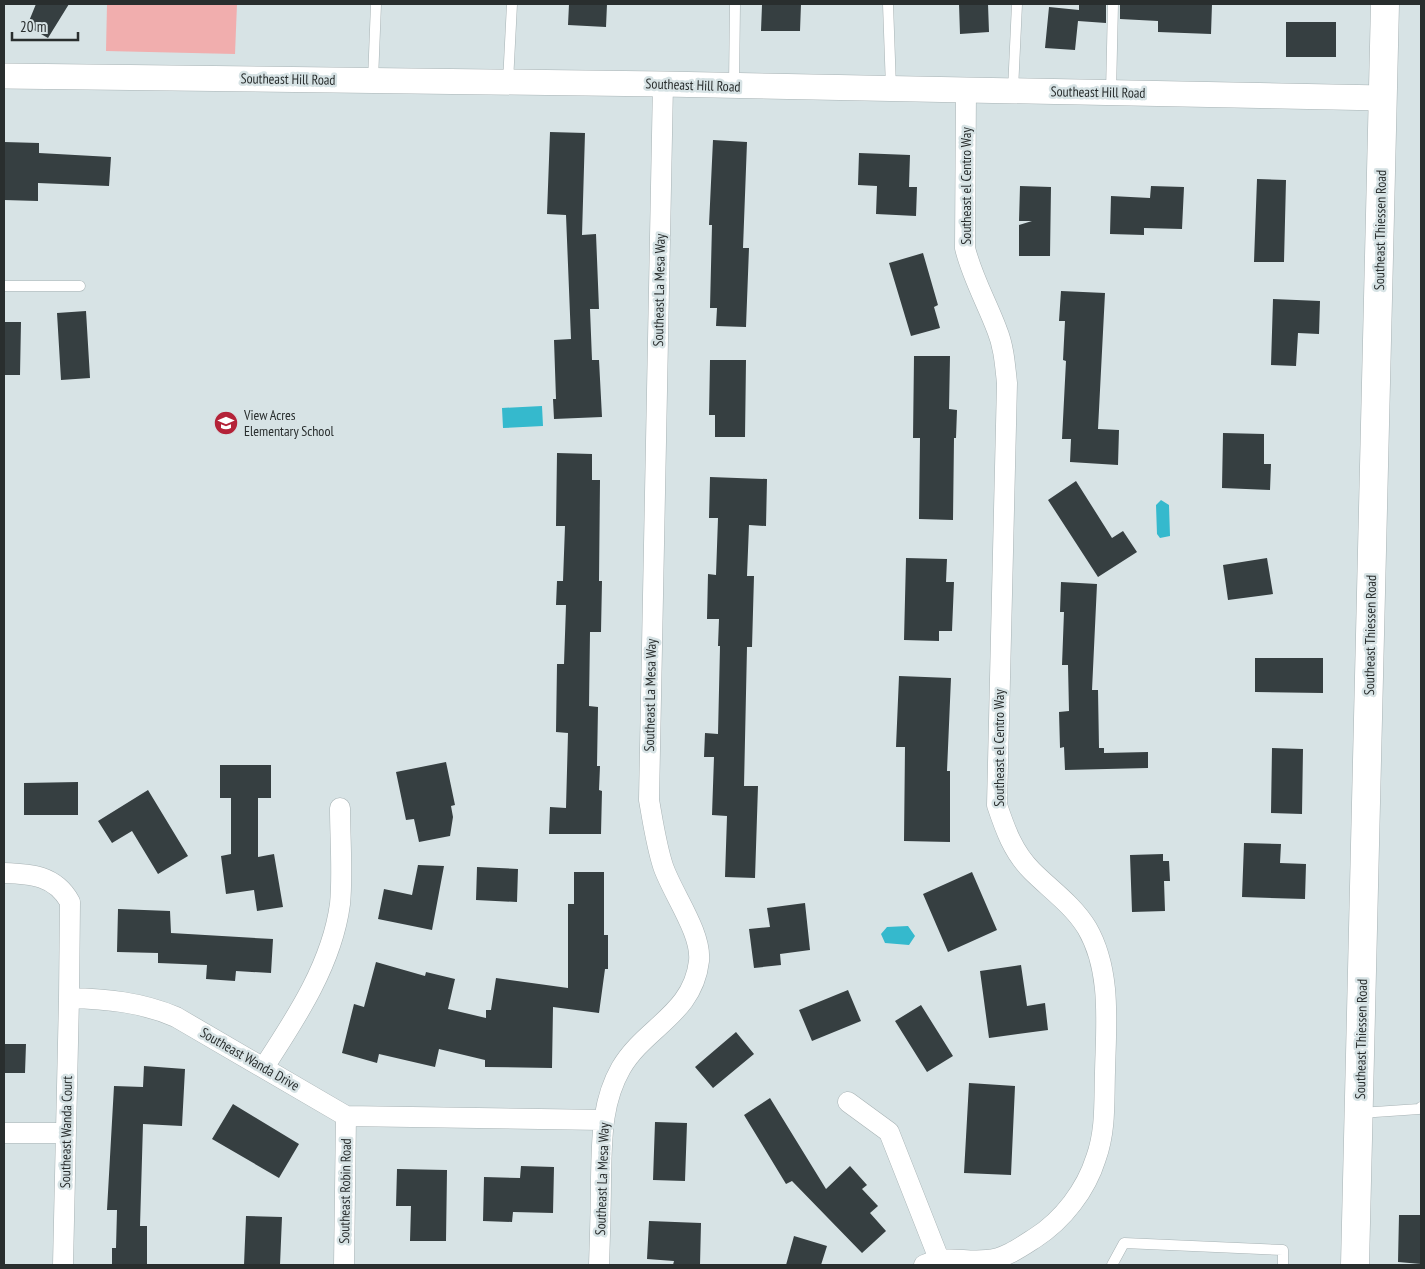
<svg xmlns="http://www.w3.org/2000/svg" width="1425" height="1269" font-family="'PT Sans Narrow',sans-serif">
  <style>
    .green { fill: #f1aeae }
    .water { fill: #35b9cd }
    .building { fill: #363f41 }
    .lines { fill: none; stroke-linecap: round; stroke-linejoin: round }
    .service-casing { stroke: #a7b2b4; stroke-width: 11 }
    .minor-casing { stroke: #a7b2b4; stroke-width: 21 }
    .tertiary-casing { stroke: #a7b2b4; stroke-width: 26 }
    .secondary-casing { stroke: #a7b2b4; stroke-width: 29 }
    .service { stroke: #fff; stroke-width: 10 }
    .minor { stroke: #fff; stroke-width: 20 }
    .tertiary { stroke: #fff; stroke-width: 25 }
    .secondary { stroke: #fff; stroke-width: 28 }
    .labels { text-anchor: middle; stroke-width: 5; stroke-linejoin: round; paint-order: stroke }
    .street-label { font-size: 14px; fill: #292e2e; stroke: #d7e3e5 }
    .poi-label { font-size: 14px; fill: #292e2e; stroke: #d7e3e5; text-anchor: start }
  </style>
  <rect width="100%" height="100%" fill="#d7e3e5"/>
  <path class="green" d="M 107,4 L 237,4 L 235,54 L 106,51 Z"/>
  <path class="water" d="M 542,406 L 543,426 L 503,428 L 502,408 Z
    M 1161,500 L 1169,505 L 1170,536 L 1160,538 L 1157,534 L 1156,505 Z
    M 908,926 L 915,936 L 909,945 L 885,943 L 881,934 L 887,927 Z"/>
  <path class="building" d="M 36,4 L 69,4 L 48,38 L 27,26 Z
    M 569,4 L 607,4 L 606,27 L 568,25 Z
    M 774,4 L 801,4 L 800,31 L 761,31 L 762,5 Z
    M 959,4 L 988,4 L 989,32 L 960,34 Z
    M 1079,4 L 1106,4 L 1106,23 L 1078,21 L 1075,50 L 1045,48 L 1049,7 L 1079,10 Z
    M 1120,4 L 1212,4 L 1211,34 L 1158,32 L 1158,21 L 1120,19 Z
    M 1286,22 L 1336,22 L 1336,57 L 1286,57 Z
    M 550,132 L 585,133 L 582,235 L 596,234 L 599,309 L 590,309 L 592,360 L 599,360 L 602,417 L 554,419 L 553,399 L 556,399 L 554,340 L 571,339 L 566,215 L 547,214 Z
    M 713,140 L 747,142 L 743,248 L 749,248 L 746,327 L 716,326 L 717,308 L 710,308 L 712,225 L 709,225 Z
    M 4,142 L 39,143 L 39,153 L 111,157 L 109,186 L 38,183 L 38,201 L 4,200 Z
    M 859,153 L 910,155 L 909,187 L 917,187 L 916,216 L 876,214 L 877,186 L 858,185 Z
    M 1257,179 L 1286,180 L 1284,262 L 1254,262 Z
    M 1020,186 L 1051,187 L 1050,256 L 1019,256 L 1019,225 L 1032,221 L 1019,221 Z
    M 1151,186 L 1184,187 L 1182,229 L 1144,228 L 1144,235 L 1110,234 L 1111,196 L 1150,198 Z
    M 923,253 L 938,305 L 934,307 L 940,328 L 911,336 L 889,263 Z
    M 1061,291 L 1105,293 L 1098,429 L 1119,430 L 1118,465 L 1070,462 L 1071,439 L 1062,439 L 1066,361 L 1063,360 L 1065,321 L 1059,321 Z
    M 1273,299 L 1320,301 L 1319,334 L 1298,333 L 1296,366 L 1271,365 Z
    M 86,311 L 90,378 L 61,380 L 57,313 Z
    M 4,322 L 21,322 L 20,375 L 4,375 Z
    M 914,356 L 950,356 L 949,409 L 957,410 L 956,438 L 954,438 L 953,520 L 919,519 L 920,438 L 913,438 Z
    M 710,360 L 746,360 L 745,437 L 715,437 L 715,415 L 709,415 Z
    M 1223,433 L 1264,434 L 1264,464 L 1271,464 L 1270,490 L 1222,488 Z
    M 557,453 L 592,454 L 592,480 L 600,480 L 599,581 L 602,581 L 601,632 L 590,632 L 589,706 L 598,707 L 597,766 L 600,766 L 599,790 L 602,791 L 601,834 L 549,834 L 550,807 L 566,808 L 568,733 L 556,732 L 557,664 L 564,664 L 566,605 L 556,605 L 557,581 L 563,581 L 565,526 L 556,526 Z
    M 710,477 L 767,479 L 766,526 L 749,525 L 747,576 L 754,576 L 752,647 L 747,647 L 744,786 L 758,786 L 755,878 L 725,877 L 727,816 L 712,815 L 714,757 L 704,757 L 705,733 L 718,734 L 720,646 L 718,646 L 719,619 L 707,619 L 708,574 L 716,575 L 718,518 L 709,518 Z
    M 1076,481 L 1112,538 L 1123,531 L 1137,552 L 1098,577 L 1048,500 Z
    M 906,558 L 947,559 L 946,582 L 954,582 L 952,631 L 939,631 L 939,641 L 904,640 Z
    M 1267,558 L 1273,594 L 1228,600 L 1223,565 Z
    M 1061,582 L 1097,584 L 1092,690 L 1098,690 L 1099,748 L 1104,748 L 1104,753 L 1148,752 L 1148,768 L 1065,770 L 1064,747 L 1060,748 L 1059,712 L 1069,711 L 1068,665 L 1062,665 L 1064,612 L 1060,612 Z
    M 1255,658 L 1323,658 L 1323,693 L 1255,692 Z
    M 899,676 L 951,678 L 947,771 L 950,771 L 950,842 L 904,841 L 905,747 L 896,747 Z
    M 1272,748 L 1303,749 L 1302,814 L 1271,813 Z
    M 446,762 L 455,805 L 451,806 L 453,817 L 450,836 L 419,842 L 414,819 L 406,820 L 396,772 Z
    M 220,765 L 271,765 L 271,798 L 258,798 L 258,857 L 274,854 L 283,907 L 257,911 L 254,890 L 226,894 L 221,856 L 231,854 L 231,798 L 220,798 Z
    M 78,782 L 78,815 L 24,815 L 24,783 Z
    M 148,790 L 188,856 L 158,874 L 132,831 L 112,843 L 98,821 Z
    M 1244,843 L 1281,844 L 1280,863 L 1306,864 L 1305,899 L 1242,897 Z
    M 1163,854 L 1163,861 L 1169,861 L 1170,881 L 1164,881 L 1165,911 L 1132,912 L 1130,855 Z
    M 418,865 L 444,866 L 432,930 L 378,919 L 384,889 L 412,895 Z
    M 477,867 L 518,869 L 517,902 L 476,900 Z
    M 574,872 L 604,872 L 604,935 L 608,935 L 608,969 L 605,969 L 599,1013 L 553,1007 L 552,1068 L 485,1067 L 485,1060 L 439,1049 L 435,1067 L 379,1054 L 377,1063 L 342,1053 L 354,1004 L 364,1007 L 376,962 L 425,976 L 426,972 L 455,979 L 448,1009 L 486,1018 L 486,1010 L 491,1010 L 496,978 L 568,988 L 568,904 L 574,904 Z
    M 972,872 L 997,930 L 948,952 L 923,894 Z
    M 805,903 L 810,950 L 780,954 L 781,965 L 754,968 L 749,929 L 770,927 L 767,908 Z
    M 118,909 L 170,911 L 171,933 L 273,939 L 271,973 L 236,971 L 235,981 L 206,979 L 207,965 L 158,963 L 158,953 L 117,952 Z
    M 1021,965 L 1027,1006 L 1045,1003 L 1048,1030 L 989,1038 L 980,971 Z
    M 848,990 L 861,1021 L 812,1041 L 799,1010 Z
    M 921,1005 L 953,1056 L 927,1072 L 895,1021 Z
    M 736,1032 L 754,1054 L 713,1088 L 695,1067 Z
    M 4,1044 L 26,1044 L 25,1073 L 4,1073 Z
    M 144,1066 L 185,1069 L 182,1126 L 143,1124 L 140,1226 L 147,1226 L 147,1265 L 112,1265 L 112,1248 L 116,1248 L 117,1210 L 107,1210 L 114,1086 L 143,1087 Z
    M 969,1083 L 1015,1086 L 1011,1175 L 964,1173 Z
    M 770,1098 L 826,1189 L 850,1166 L 867,1185 L 862,1189 L 878,1206 L 870,1213 L 886,1231 L 862,1253 L 792,1181 L 786,1184 L 744,1115 Z
    M 233,1104 L 299,1144 L 279,1178 L 212,1139 Z
    M 655,1122 L 687,1123 L 685,1181 L 653,1180 Z
    M 521,1166 L 554,1167 L 553,1213 L 513,1212 L 512,1222 L 483,1221 L 484,1177 L 520,1178 Z
    M 397,1169 L 447,1170 L 446,1241 L 410,1241 L 411,1206 L 396,1206 Z
    M 1399,1215 L 1421,1215 L 1421,1264 L 1398,1262 Z
    M 246,1216 L 282,1217 L 280,1265 L 244,1265 Z
    M 649,1221 L 701,1223 L 700,1265 L 673,1265 L 674,1261 L 647,1259 Z
    M 794,1236 L 827,1246 L 821,1265 L 786,1265 Z"/>
  <g class="lines">
    <g class="service-casing">
      <path id="service" d="M 888,4 L 891,88
        M 373,80 L 376,4
        M 508,82 L 512,4
        M 734,85 L 735,4
        M 1013,90 L 1017,4
        M 1111,92 L 1113,4
        M 4,286 L 80,286
        M 1360,1113 L 1419,1109 L 1421,1107
        M 1112,1265 L 1124,1243 L 1283,1250 L 1283,1265"/>
    </g>
    <g class="minor-casing">
      <path id="minor" d="M 4,873 C 31,874 55,875 70,902 L 69,998 C 107,999 141,1002 176,1017 L 346,1116 L 603,1120
        M 264,1067 C 296,1018 332,964 340,904 C 343,875 340,838 340,808
        M 848,1102 L 889,1132 L 939,1259
        M 4,1133 L 66,1133
        M 63,1265 L 69,998
        M 344,1265 L 346,1116
        M 599,1265 C 600,1236 601,1207 601,1178 C 602,1140 601,1103 621,1068 C 645,1027 693,1014 699,961 C 702,933 672,893 663,866 C 656,844 653,822 649,800 L 663,84
        M 924,1265 C 949,1254 963,1263 987,1260 C 1004,1259 1021,1247 1035,1238 C 1063,1220 1086,1190 1096,1158 C 1106,1130 1104,1102 1105,1072 C 1106,1025 1112,971 1087,928 C 1073,905 1051,890 1032,871 C 1013,852 1005,829 997,805 L 1007,383 C 1005,365 1004,347 997,330 C 987,303 972,277 965,248 L 966,89"/>
    </g>
    <g class="tertiary-casing">
      <path id="tertiary" d="M 4,76 L 663,84 L 1383,98"/>
    </g>
    <g class="secondary-casing">
      <path id="secondary" d="M 1355,1265 L 1385,4"/>
    </g>
    <use href="#service" class="service"/>
    <use href="#minor" class="minor"/>
    <use href="#tertiary" class="tertiary"/>
    <use href="#secondary" class="secondary"/>
  </g>
  <defs>
    <g id="school-disc" transform="scale(1.25)"><circle r="9.5" fill="#b42238" stroke="#d7e3e5"/><path d="M0-5L7-2L0 1L-7-2ZM-4 1L0 2.5L4 1V4Q0 6-4 4Z" fill="#fff"/></g>
  </defs>
  <g fill-rule="evenodd">
    <use href="#school-disc" x="226" y="423"/>
  </g>
  <g class="labels">
    <g class="street-label">
      <text transform="translate(288 79) rotate(1)" y="5">Southeast Hill Road</text>
      <text transform="translate(693 85) rotate(2)" y="5">Southeast Hill Road</text>
      <text transform="translate(1098 92) rotate(1)" y="5">Southeast Hill Road</text>
      <text transform="translate(966 186) rotate(-90)" y="5">Southeast el Centro Way</text>
      <text transform="translate(1380 230) rotate(-89)" y="5">Southeast Thiessen Road</text>
      <text transform="translate(659 290) rotate(-89)" y="5">Southeast La Mesa Way</text>
      <text transform="translate(1370 635) rotate(-89)" y="5">Southeast Thiessen Road</text>
      <text transform="translate(650 695) rotate(-89)" y="5">Southeast La Mesa Way</text>
      <text transform="translate(999 748) rotate(-90)" y="5">Southeast el Centro Way</text>
      <text transform="translate(1361 1039) rotate(-89)" y="5">Southeast Thiessen Road</text>
      <text transform="translate(250 1059) rotate(30)" y="5">Southeast Wanda Drive</text>
      <text transform="translate(66 1132) rotate(-89)" y="5">Southeast Wanda Court</text>
      <text transform="translate(602 1179) rotate(-88)" y="5">Southeast La Mesa Way</text>
      <text transform="translate(345 1191) rotate(-89)" y="5">Southeast Robin Road</text>
    </g>
    <g class="poi-label">
      <text x="244" y="420">View Acres<tspan x="244" dy="16">Elementary School</tspan></text>
    </g>
  </g>
  <rect width="1425" height="1269" fill="none" stroke="#292e2e" stroke-width="10"/>
  <path d="M12 32v8h66v-8" fill="none" stroke="#292e2e" stroke-width="2.5"/>
  <text x="20" y="32" font-size="15" fill="#292e2e" stroke="#d7e3e5" stroke-width="4" paint-order="stroke">20 m</text>
</svg>
